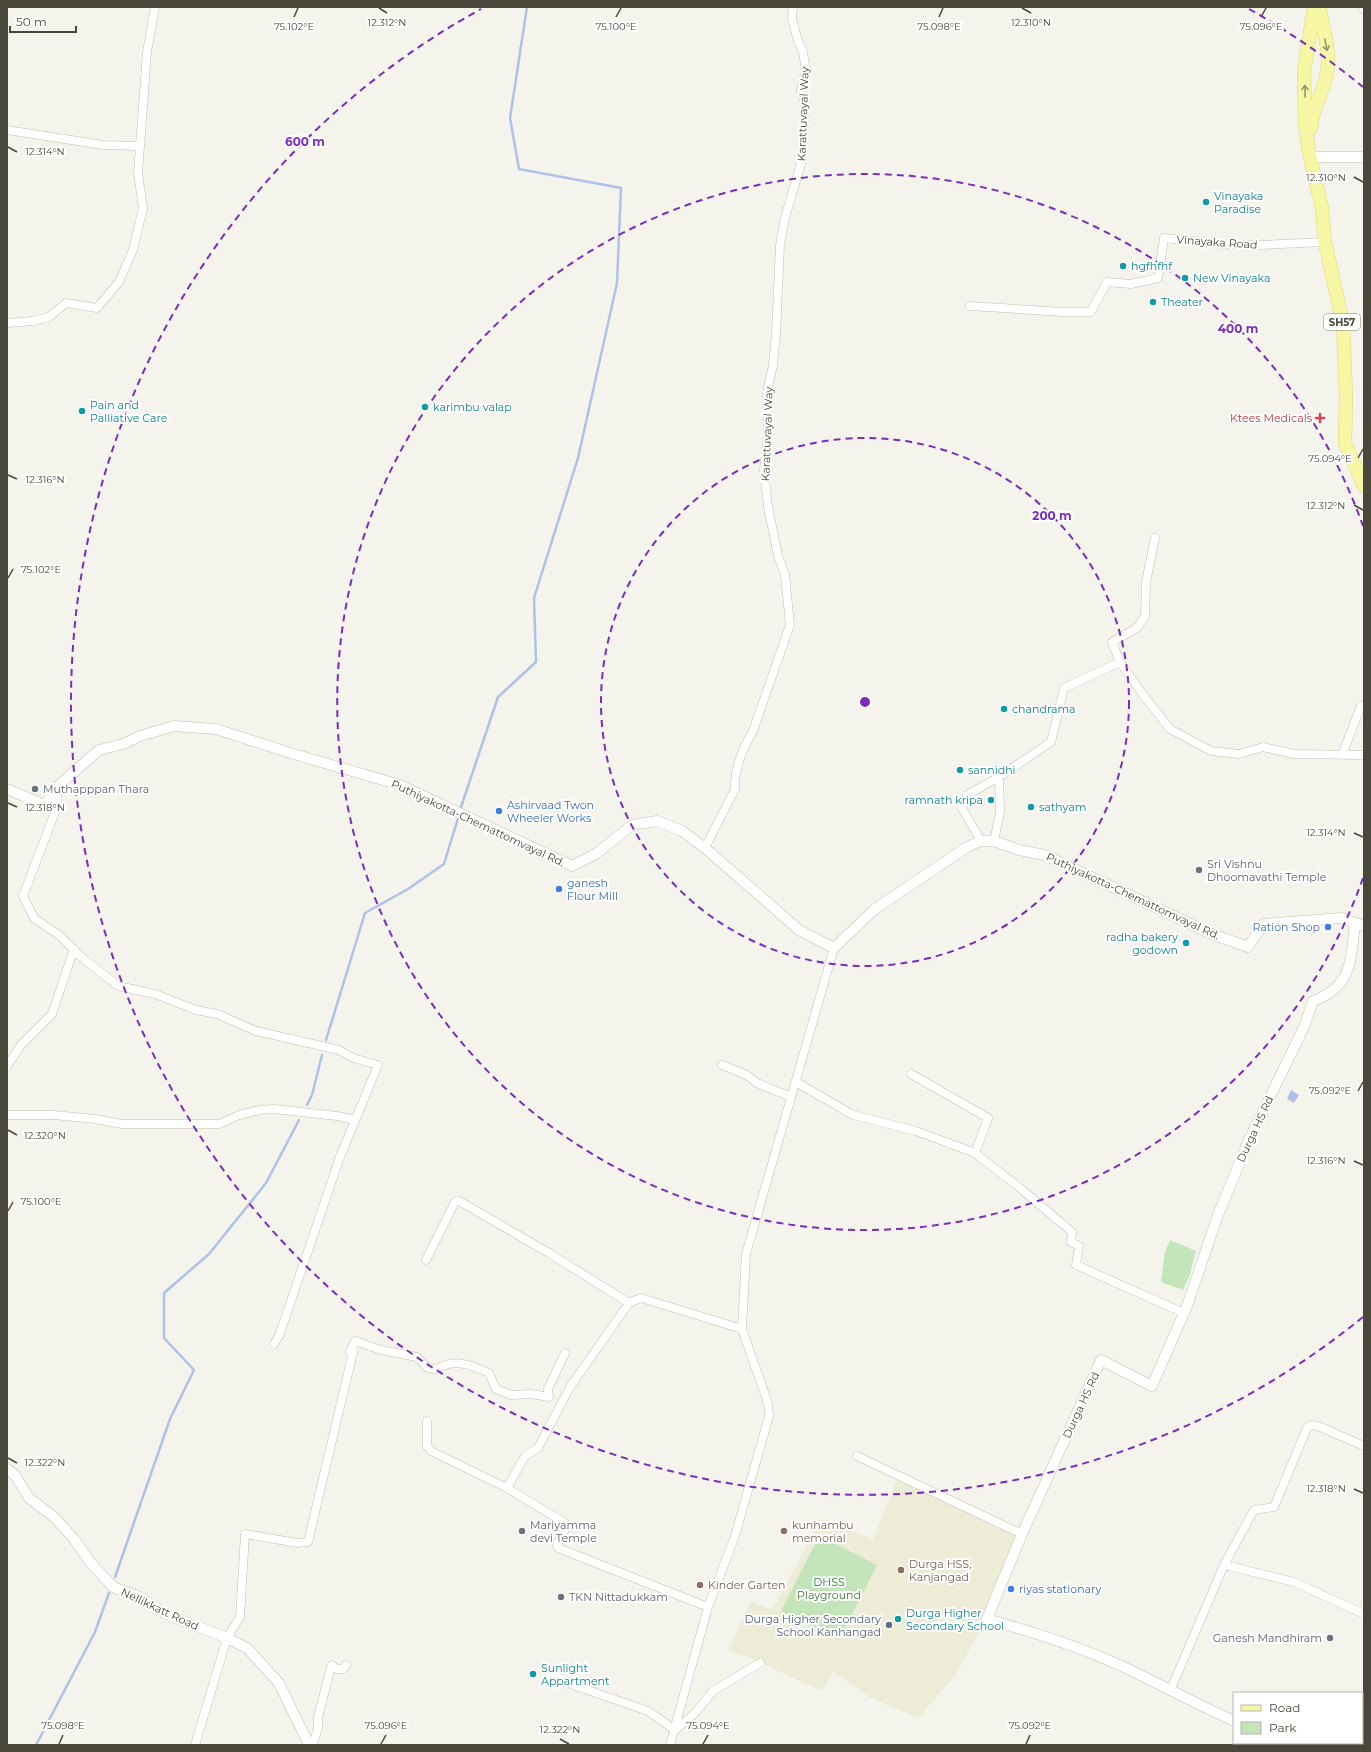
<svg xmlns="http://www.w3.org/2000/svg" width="1371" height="1752" font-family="Montserrat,sans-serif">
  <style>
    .education { fill: #ececd7 }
    .green { fill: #c4e5b9 }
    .water { fill: #aec1eb }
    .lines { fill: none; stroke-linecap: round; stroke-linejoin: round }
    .stream { stroke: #aec1eb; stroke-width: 2.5 }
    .minor-casing { stroke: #c0bfaf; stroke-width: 9 }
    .tertiary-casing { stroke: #c0bfaf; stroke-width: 11 }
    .primary-casing { stroke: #dbd974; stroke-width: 14 }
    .minor { stroke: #fff; stroke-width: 8 }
    .tertiary { stroke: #fff; stroke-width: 10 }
    .primary { stroke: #f6f6a4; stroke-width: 13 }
    .oneway { stroke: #97966a }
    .ticks { fill: none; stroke: #49473a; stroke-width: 1.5 }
    .ring { fill: none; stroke: #7b2cbf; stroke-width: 2; stroke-dasharray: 7 5 }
    .culture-dot { fill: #0f9aa8; stroke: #fff; stroke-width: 1.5 }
    .health-dot { fill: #e0444e; stroke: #fff; stroke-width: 1.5 }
    .worship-dot { fill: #6b7280; stroke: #fff; stroke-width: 1.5 }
    .shop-dot { fill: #3f7fe0; stroke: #fff; stroke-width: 1.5 }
    .education-dot { fill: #8d6e63; stroke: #fff; stroke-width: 1.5 }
    .service-dot { fill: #5c6f8a; stroke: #fff; stroke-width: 1.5 }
    .labels { text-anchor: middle; stroke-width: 4; stroke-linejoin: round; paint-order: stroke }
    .shield { fill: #fff; stroke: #807e75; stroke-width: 1 }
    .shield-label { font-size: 10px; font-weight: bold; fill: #49473a }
    .street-label { font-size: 11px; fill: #49473a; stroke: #fff }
    .culture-label { font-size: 11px; fill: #0d838f; stroke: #fff; text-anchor: start }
    .health-label { font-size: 11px; fill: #be3a42; stroke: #fff; text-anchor: end }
    .worship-label { font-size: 11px; fill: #5b616d; stroke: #fff; text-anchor: start }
    .shop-label { font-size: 11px; fill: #366cbe; stroke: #fff; text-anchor: start }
    .education-label { font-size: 11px; fill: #785e54; stroke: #fff; text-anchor: start }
    .park-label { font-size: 11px; fill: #387631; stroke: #fff }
    .service-label { font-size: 11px; fill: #4e5e75; stroke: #fff; text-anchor: end }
    .ticks-label { font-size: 10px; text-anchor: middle; fill: #49473a; stroke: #fff; stroke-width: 4; stroke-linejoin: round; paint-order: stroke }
    .centre { fill: #7b2cbf; stroke: #fff; stroke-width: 2 }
    .ring-label { font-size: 12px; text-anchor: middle; font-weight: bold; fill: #7b2cbf; stroke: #fff; stroke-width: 4; stroke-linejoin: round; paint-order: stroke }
  </style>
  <rect width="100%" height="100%" fill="#f5f4ec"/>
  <path class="education" d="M 900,1472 L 1027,1532 L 985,1621 L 955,1676 L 918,1718 L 871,1698 L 833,1672 L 822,1691 L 750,1658 L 728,1651 L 751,1601 L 772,1610 L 821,1519 L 873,1539 Z"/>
  <path class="green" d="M 1170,1240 L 1196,1251 L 1189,1277 L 1183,1290 L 1161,1282 L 1165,1251 Z
    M 819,1536 L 877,1565 L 839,1640 L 781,1611 Z"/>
  <path class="water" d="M 1291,1090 L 1299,1095 L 1294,1103 L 1287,1099 Z"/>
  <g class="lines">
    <path class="stream" d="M 460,810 L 498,697 L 536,662 L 534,598 L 578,458 L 617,283 L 621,188 L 519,169 L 510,118 L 527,7
      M 326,1040 L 365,913 L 408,889 L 444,864 L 459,815
      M 307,1105 L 312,1095 L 322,1055
      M 115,1577 L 170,1419 L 194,1370 L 164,1338 L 164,1293 L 209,1254 L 266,1183 L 299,1120
      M 36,1745 L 95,1632 L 109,1593"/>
    <g class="minor-casing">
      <path id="minor" d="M 7,130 L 103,145 L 140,146
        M 970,306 L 1063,312 L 1091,312 L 1107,282 L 1131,284 L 1158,278 L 1164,238 L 1222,244 L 1260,245 L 1325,242
        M 7,323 L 33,321 L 49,317 L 66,303 L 97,308 L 119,282 L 133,250 L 143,208 L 138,173 L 147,52 L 155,7
        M 1155,538 L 1146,582 L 1145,616 L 1137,628 L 1112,642 L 1120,662 L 1144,696 L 1170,729 L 1211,751 L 1239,754 L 1263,747 L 1294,754 L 1364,755
        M 1342,755 L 1361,706
        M 57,787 L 57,807 L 23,896 L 34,918 L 60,936 L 80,956 L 118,986 L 155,994 L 196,1010 L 217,1014 L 256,1031 L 339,1050 L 353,1058 L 378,1065 L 340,1157 L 279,1336 L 274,1344
        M 981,841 L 962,808 L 967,795 L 999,777
        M 994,841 L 1000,812 L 999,777 L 1051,742 L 1064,688 L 1120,662
        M 705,848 L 735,789 C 734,770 743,748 753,731 L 790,625 L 785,575 L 778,556 L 768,507 L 764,470 L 768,433 L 767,392 L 773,365 L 776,334 L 780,245 L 785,218 L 802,160 L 805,102 L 801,90 L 806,71 L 803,52 L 798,41 L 792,19 L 793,7
        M 722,1065 L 747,1075 L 757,1083 L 791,1097
        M 7,1066 L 21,1045 L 52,1014 L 74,949
        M 911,1074 L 988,1118 L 975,1153
        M 796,1082 L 853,1115 L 916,1131 L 975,1153 L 1020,1188 L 1072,1232 L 1071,1242 L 1079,1246 L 1076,1265 L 1184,1313
        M 7,1115 L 54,1115 L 95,1119 L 122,1124 L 220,1124 L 239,1115 L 260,1110 L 274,1109 L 337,1116 L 355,1120
        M 426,1260 L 455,1202 L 459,1201 L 549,1253 L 629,1303
        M 427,1421 L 427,1446 L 431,1451 L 507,1488
        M 857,1456 L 1022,1534
        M 1224,1565 L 1294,1582 L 1364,1614
        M 708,1607 L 558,1548 L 557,1545 L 566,1527 L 565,1523 L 507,1488 L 525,1456 L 538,1448 L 570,1387 L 629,1303 L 641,1298 L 742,1329
        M 550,1674 L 576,1686 L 648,1711 L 675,1730 L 695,1713 L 713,1691 L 760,1663
        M 1170,1691 L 1224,1565 L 1254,1510 L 1274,1507 L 1307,1428 L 1311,1425 L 1318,1426 L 1364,1446
        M 195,1745 L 227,1638 L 240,1617 L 245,1534 L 297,1543 L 308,1542 L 353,1352 L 350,1352 L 355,1341 L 381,1350 L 417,1357 L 428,1368 L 437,1369 C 454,1358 472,1365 489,1373 L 496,1389 L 511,1395 L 531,1394 L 549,1397 L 548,1389 L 565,1353
        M 309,1745 L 314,1741 L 318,1728 L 318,1717 L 331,1667 L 332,1665 L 337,1669 L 343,1669 L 346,1665
        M 670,1745 L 708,1607 L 735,1536 L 769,1416 L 768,1403 L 742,1329 L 746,1254 L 834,948"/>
    </g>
    <g class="tertiary-casing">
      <path id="tertiary" d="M 1363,7 L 1364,8
        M 1310,157 L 1364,157
        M 7,789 L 45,805 L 57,787 L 99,750 L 123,744 L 140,736 L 174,726 L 216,729 L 287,752 L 400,785 L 572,866 L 597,853 L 632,825 L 657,821 L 682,831 L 705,848 L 799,930 L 834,948 L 875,909 L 967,847 L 981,841 L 994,841 L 1019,850 L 1045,855 L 1212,934 L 1248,947 L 1263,924 L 1342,918 L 1364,926
        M 7,1469 L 15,1475 L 29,1498 L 54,1517 L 74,1539 L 91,1563 L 113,1587 L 140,1597 L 166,1614 L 227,1638 L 247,1648 L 279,1683 L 309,1745
        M 1234,1721 C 1199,1705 1165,1687 1130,1670 C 1084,1648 1036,1633 987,1619 L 1022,1534 L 1101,1360 L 1152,1386 L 1187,1306 L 1218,1215 L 1248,1142 L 1304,1027 L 1313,1001 C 1352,987 1351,960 1355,923
        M 1273,1743 L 1277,1745"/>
    </g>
    <g class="primary-casing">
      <path id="primary" d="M 1314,7 L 1304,71 L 1305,125 L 1310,157 L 1322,208 L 1325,242 L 1343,324 L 1346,396 L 1345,443 L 1364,486
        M 1311,128 C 1312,110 1322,95 1326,77 C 1332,54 1323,29 1319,7"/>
    </g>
    <use href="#minor" class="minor"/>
    <use href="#tertiary" class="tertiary"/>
    <use href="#primary" class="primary"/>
  </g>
  <defs><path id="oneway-shaft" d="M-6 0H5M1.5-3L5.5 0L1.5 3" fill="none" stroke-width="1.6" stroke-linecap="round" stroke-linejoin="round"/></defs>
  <g class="oneway">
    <use href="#oneway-shaft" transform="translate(1326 45) rotate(79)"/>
    <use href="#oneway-shaft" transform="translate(1305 91) rotate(-91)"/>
  </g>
  <path class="ticks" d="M 379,8 L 387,13M 1022,8 L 1031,13M 294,17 L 298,8M 616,17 L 621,8M 939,17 L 943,8M 1261,17 L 1266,8M 8,147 L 17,152M 1354,177 L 1363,182M 1358,458 L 1363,449M 8,475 L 17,479M 1354,505 L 1363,510M 8,578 L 13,569M 8,803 L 17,807M 1354,833 L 1363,837M 1358,1091 L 1363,1082M 8,1130 L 17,1135M 1354,1161 L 1363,1165M 8,1211 L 13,1202M 8,1458 L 17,1463M 1354,1489 L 1363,1493M 560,1739 L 569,1744M 59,1744 L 63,1735M 381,1744 L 386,1735M 703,1744 L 708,1735M 1026,1744 L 1030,1735"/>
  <g class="ring">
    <circle cx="865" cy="702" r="264"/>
    <path d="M1363 878A528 528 0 1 1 1363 526"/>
    <path d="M1363 1317A792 792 0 1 1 481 9M1249 9A792 792 0 0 1 1363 87"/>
  </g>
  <g class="culture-dot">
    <circle cx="1206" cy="202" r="4"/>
    <circle cx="1123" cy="266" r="4"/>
    <circle cx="1185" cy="278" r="4"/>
    <circle cx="1153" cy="302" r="4"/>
    <circle cx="425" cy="407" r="4"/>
    <circle cx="82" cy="411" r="4"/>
    <circle cx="1004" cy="709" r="4"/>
    <circle cx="960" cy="770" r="4"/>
    <circle cx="991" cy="800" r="4"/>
    <circle cx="1031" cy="807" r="4"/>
    <circle cx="1186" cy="943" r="4"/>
    <circle cx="898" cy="1619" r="4"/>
    <circle cx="533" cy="1674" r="4"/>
  </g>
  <path class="health-dot" d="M1318 412h4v4h4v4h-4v4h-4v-4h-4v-4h4z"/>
  <g class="worship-dot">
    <circle cx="35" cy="789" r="4"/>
    <circle cx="1199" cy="870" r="4"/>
    <circle cx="522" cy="1531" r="4"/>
    <circle cx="561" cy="1597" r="4"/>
    <circle cx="1330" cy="1638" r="4"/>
  </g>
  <g class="shop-dot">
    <circle cx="499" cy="811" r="4"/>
    <circle cx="559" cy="889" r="4"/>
    <circle cx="1328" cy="927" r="4"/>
    <circle cx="1011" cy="1589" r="4"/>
  </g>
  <g class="education-dot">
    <circle cx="784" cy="1531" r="4"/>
    <circle cx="901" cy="1570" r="4"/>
    <circle cx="700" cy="1585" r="4"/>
  </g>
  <circle class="service-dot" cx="889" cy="1625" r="4"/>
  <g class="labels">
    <rect class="shield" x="1324" y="314" width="36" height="16" rx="3"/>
    <g class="shield-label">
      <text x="1342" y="326">SH57</text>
    </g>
    <g class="street-label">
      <text transform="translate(803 114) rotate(-88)" y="4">Karattuvayal Way</text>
      <text transform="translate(1217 242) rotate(4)" y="4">Vinayaka Road</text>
      <text transform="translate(767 434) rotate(-88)" y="4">Karattuvayal Way</text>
      <text transform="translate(478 823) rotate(25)" y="4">Puthiyakotta-Chemattomvayal Rd.</text>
      <text transform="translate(1133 896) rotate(25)" y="4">Puthiyakotta-Chemattomvayal Rd.</text>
      <text transform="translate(1255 1129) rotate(-65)" y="4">Durga HS Rd</text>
      <text transform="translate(1081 1405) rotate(-65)" y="4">Durga HS Rd</text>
      <text transform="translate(160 1609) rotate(25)" y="4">Nellikkatt Road</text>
    </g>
    <g class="culture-label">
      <text x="1214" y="200">Vinayaka<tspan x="1214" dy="13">Paradise</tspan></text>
      <text x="1131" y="270">hgfhfhf</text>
      <text x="1193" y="282">New Vinayaka</text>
      <text x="1161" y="306">Theater</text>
      <text x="90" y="409">Pain and<tspan x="90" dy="13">Palliative Care</tspan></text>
      <text x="433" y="411">karimbu valap</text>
      <text x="1012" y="713">chandrama</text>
      <text x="968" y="774">sannidhi</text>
      <text x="983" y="804" text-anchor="end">ramnath kripa</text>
      <text x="1039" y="811">sathyam</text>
      <text x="1178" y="941" text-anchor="end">radha bakery<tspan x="1178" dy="13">godown</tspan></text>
      <text x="906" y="1617">Durga Higher<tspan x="906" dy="13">Secondary School</tspan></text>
      <text x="541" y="1672">Sunlight<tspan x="541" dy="13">Appartment</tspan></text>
    </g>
    <g class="health-label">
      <text x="1312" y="422">Ktees Medicals</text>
    </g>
    <g class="worship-label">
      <text x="43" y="793">Muthapppan Thara</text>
      <text x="1207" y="868">Sri Vishnu<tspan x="1207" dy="13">Dhoomavathi Temple</tspan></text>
      <text x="530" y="1529">Mariyamma<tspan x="530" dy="13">devi Temple</tspan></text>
      <text x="569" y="1601">TKN Nittadukkam</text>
      <text x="1322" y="1642" text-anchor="end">Ganesh Mandhiram</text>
    </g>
    <g class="shop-label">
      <text x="507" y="809">Ashirvaad Twon<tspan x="507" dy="13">Wheeler Works</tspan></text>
      <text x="567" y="887">ganesh<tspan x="567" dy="13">Flour Mill</tspan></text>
      <text x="1320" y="931" text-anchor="end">Ration Shop</text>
      <text x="1019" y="1593">riyas stationary</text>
    </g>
    <g class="education-label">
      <text x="792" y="1529">kunhambu<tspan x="792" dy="13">memorial</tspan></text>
      <text x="909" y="1568">Durga HSS,<tspan x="909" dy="13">Kanjangad</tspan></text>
      <text x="708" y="1589">Kinder Garten</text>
    </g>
    <g class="park-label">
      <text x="829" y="1586">DHSS<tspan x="829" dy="13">Playground</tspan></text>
    </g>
    <g class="service-label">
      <text x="881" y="1623">Durga Higher Secondary<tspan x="881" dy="13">School Kanhangad</tspan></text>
    </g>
  </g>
  <g class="ticks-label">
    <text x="387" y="26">12.312°N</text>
    <text x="1031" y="26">12.310°N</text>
    <text x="294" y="30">75.102°E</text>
    <text x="616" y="30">75.100°E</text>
    <text x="939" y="30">75.098°E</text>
    <text x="1261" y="30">75.096°E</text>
    <text x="45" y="155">12.314°N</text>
    <text x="1326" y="181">12.310°N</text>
    <text x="1330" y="462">75.094°E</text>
    <text x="45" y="483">12.316°N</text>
    <text x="1326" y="509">12.312°N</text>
    <text x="41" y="573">75.102°E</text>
    <text x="45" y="811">12.318°N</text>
    <text x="1326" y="836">12.314°N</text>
    <text x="1330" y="1094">75.092°E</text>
    <text x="45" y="1139">12.320°N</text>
    <text x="1326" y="1164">12.316°N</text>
    <text x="41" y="1205">75.100°E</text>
    <text x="45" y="1466">12.322°N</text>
    <text x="1326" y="1492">12.318°N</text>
    <text x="63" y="1729">75.098°E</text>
    <text x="386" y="1729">75.096°E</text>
    <text x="708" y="1729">75.094°E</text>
    <text x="1030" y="1729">75.092°E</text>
    <text x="560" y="1733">12.322°N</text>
  </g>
  <circle cx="865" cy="702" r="6" class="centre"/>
  <g class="ring-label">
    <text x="305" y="146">600 m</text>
    <text x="1238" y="333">400 m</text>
    <text x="1052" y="520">200 m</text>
  </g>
  <rect width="1371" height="1752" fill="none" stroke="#49473a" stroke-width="16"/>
  <rect x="1233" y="1692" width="130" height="52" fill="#ffffff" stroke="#b6b5b0"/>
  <rect x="1241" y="1705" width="20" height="6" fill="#f6f6a4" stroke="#b6b5b0"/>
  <text x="1269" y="1712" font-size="12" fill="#49473a">Road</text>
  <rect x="1241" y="1722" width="20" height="12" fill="#c4e5b9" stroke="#b6b5b0"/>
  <text x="1269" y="1732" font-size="12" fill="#49473a">Park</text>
  <path d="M10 26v6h66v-6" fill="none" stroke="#49473a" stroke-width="2"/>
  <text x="16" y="26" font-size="12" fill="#49473a" stroke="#ffffff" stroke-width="3" paint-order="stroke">50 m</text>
</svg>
